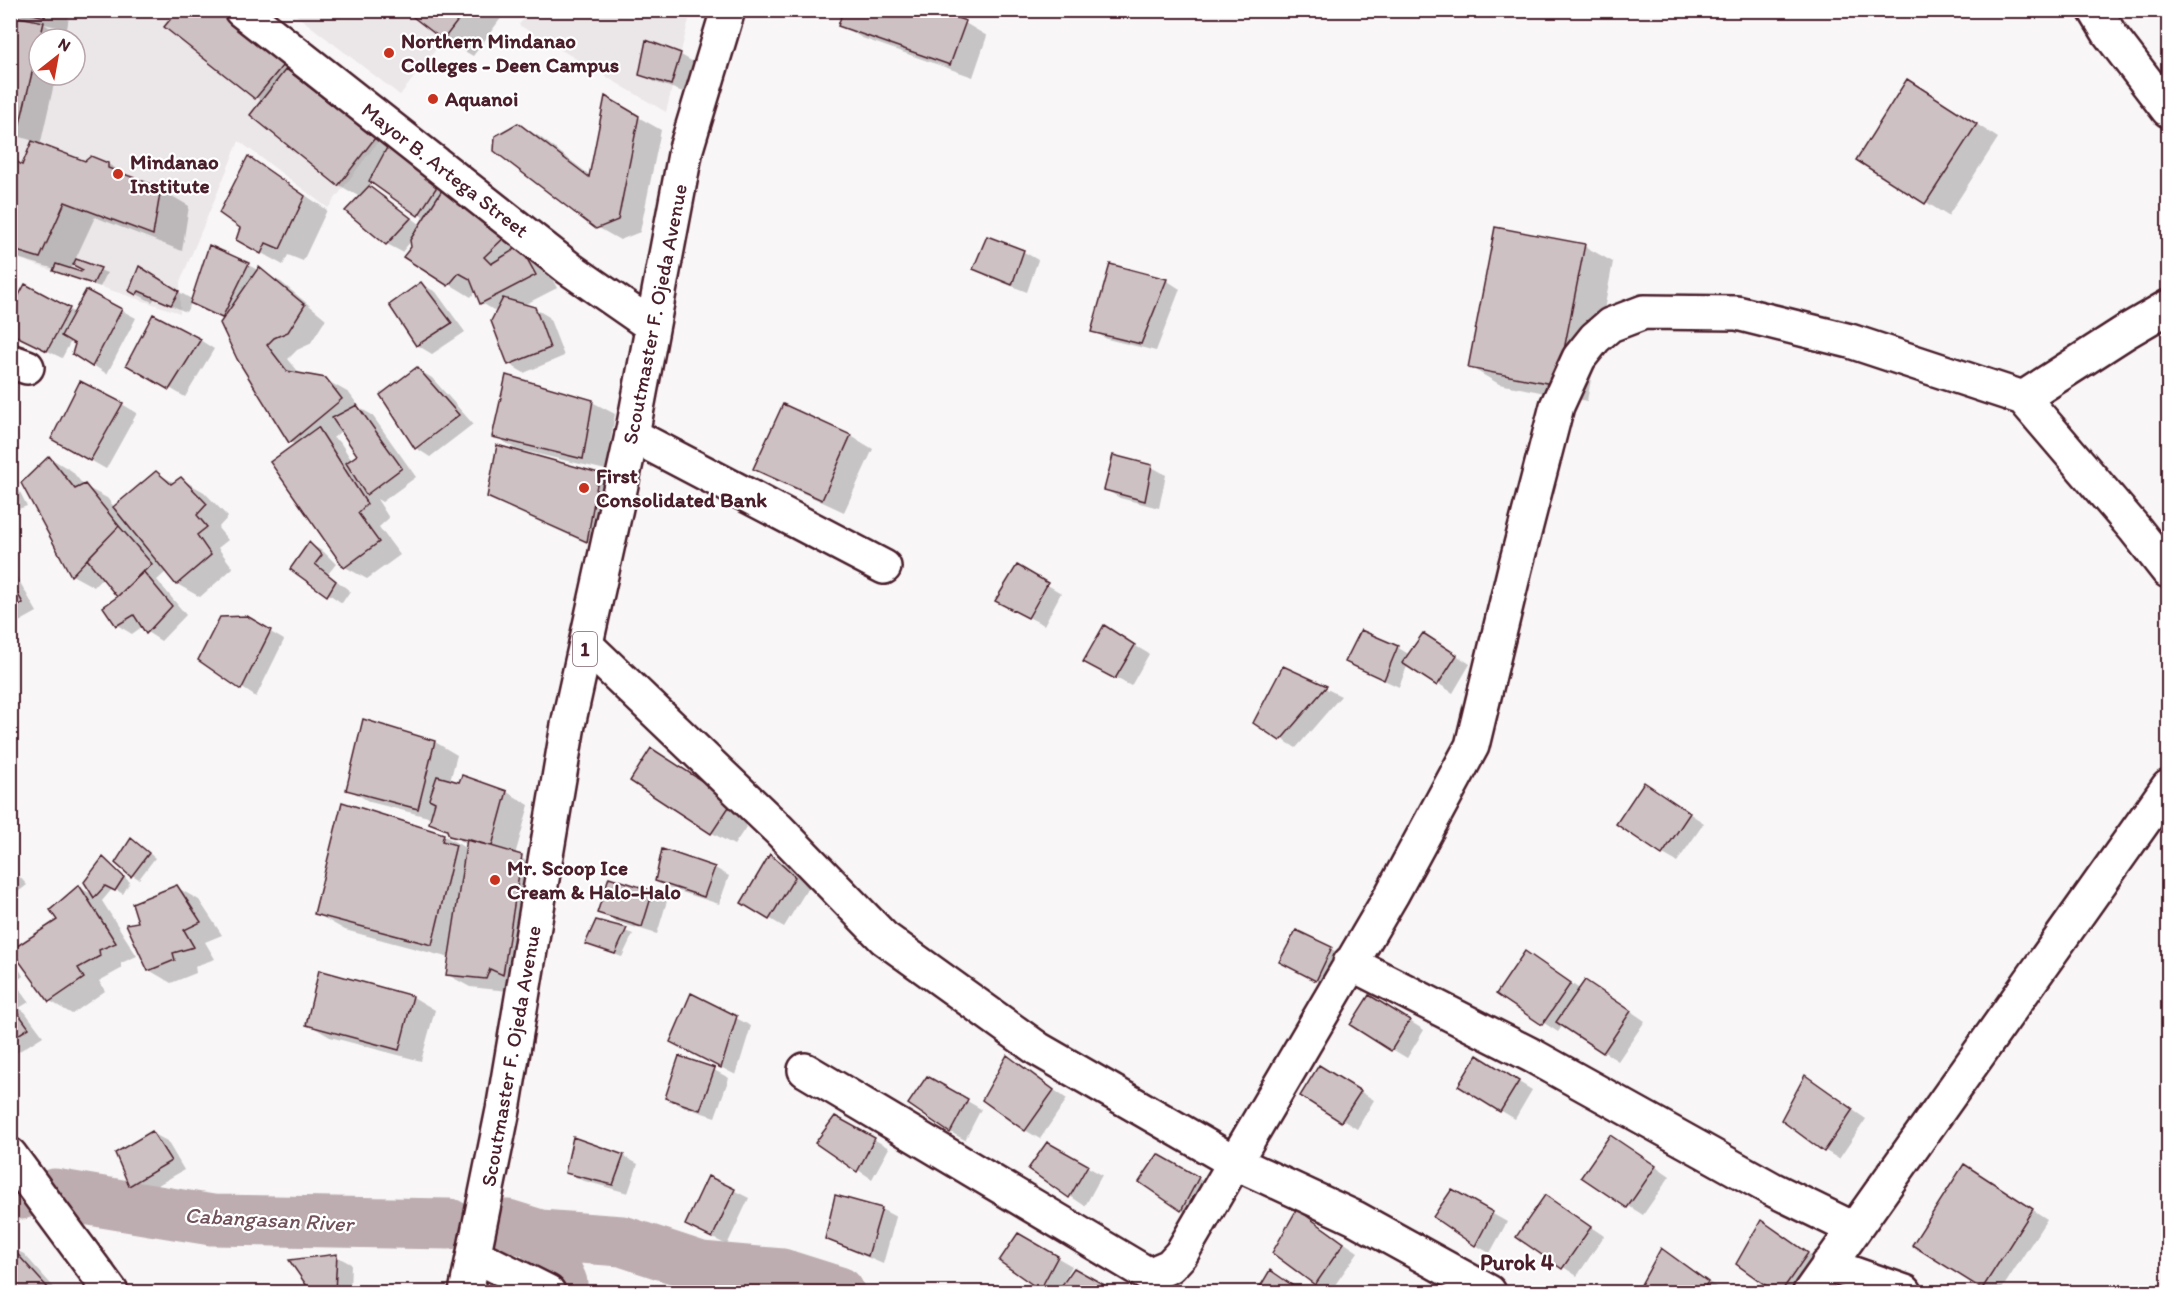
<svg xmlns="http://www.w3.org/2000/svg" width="2179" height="1303" font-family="Itim,sans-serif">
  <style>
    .built { fill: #ebe6e8; fill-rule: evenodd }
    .shadow { fill: #0003; fill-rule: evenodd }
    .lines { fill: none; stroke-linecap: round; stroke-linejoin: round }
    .river { stroke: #bdadb0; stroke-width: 51 }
    .building { fill: #cdc1c4; stroke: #4a1f2b; stroke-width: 1.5 }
    .minor-casing { stroke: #4a1f2b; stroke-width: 38 }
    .highway-casing { stroke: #4a1f2b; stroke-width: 38 }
    .minor { stroke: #fff; stroke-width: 33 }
    .highway { stroke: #fff; stroke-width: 33 }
    .poi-dot { fill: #c8321e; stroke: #fff; stroke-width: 2 }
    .labels { text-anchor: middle; stroke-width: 4.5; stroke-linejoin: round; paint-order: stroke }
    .shield { fill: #fff; stroke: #80626b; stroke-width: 1.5 }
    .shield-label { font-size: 20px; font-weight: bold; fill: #4a1f2b }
    .poi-label { font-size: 21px; font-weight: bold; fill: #4a1f2b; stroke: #fff; text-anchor: start }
    .street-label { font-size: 21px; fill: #4a1f2b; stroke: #fff }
    .water-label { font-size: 22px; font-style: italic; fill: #72515a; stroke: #fff }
    .neighbourhood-label { font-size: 22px; font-weight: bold; fill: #4a1f2b; stroke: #fff }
  </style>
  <rect width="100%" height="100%" fill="#f8f6f7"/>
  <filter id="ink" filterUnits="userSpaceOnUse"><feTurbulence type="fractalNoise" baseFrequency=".0167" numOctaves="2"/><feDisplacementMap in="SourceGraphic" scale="12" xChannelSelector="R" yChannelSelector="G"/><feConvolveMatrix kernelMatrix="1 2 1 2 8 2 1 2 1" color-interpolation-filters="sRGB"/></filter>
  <g filter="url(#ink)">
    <path class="built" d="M 10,11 L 226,11 L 383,135 L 328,208 L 239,141 L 180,282 L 180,313 L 53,271 L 11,256 ZM 39,39 L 75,39 L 75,75 L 39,75 Z
      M 291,11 L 466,11 L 400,95 Z
      M 529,11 L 691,11 L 666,112 L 519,25 Z"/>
    <path class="shadow" d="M 13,10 L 70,10 L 67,29 L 44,24 L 65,37 L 65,39 L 39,39 L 39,75 L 56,75 L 40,146 L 86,163 L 108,164 L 135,180 L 160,189 L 189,206 L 182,251 L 95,217 L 75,260 L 107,273 L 100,287 L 62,274 L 55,269 L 21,259 L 10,253 L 10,173 L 23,167 L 34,141 L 10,134 L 10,16 L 29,20 ZM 74,263 L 85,270 L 82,274 L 71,270 Z
      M 180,10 L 222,10 L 304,79 L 303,80 L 542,260 L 557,288 L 524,305 L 534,308 L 549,317 L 564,356 L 524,373 L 509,364 L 497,312 L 482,303 L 476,291 L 471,297 L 405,257 L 412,248 L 411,241 L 402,252 L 387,244 L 347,211 L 360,197 L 339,185 L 252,115 L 263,102 L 166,27 ZM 373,182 L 426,219 L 421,225 L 384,196 L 369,188 Z
      M 406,10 L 507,10 L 473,56 L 444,39 Z
      M 653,10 L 683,10 L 681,19 Z
      M 965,23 L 987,36 L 973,77 L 862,38 L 840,25 Z
      M 647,42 L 681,55 L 695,63 L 686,93 L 655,82 L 640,74 Z
      M 1930,94 L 1998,138 L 1948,216 L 1858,159 Z
      M 606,99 L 661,130 L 640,232 L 620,240 L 597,227 L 518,124 L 540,137 L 591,176 Z
      M 248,158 L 270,171 L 327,210 L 303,261 L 288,255 L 283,265 L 238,240 L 242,227 Z
      M 988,238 L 1024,252 L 1038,260 L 1027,292 L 989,277 L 975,269 Z
      M 1584,246 L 1613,262 L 1587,401 L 1499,384 L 1470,367 Z
      M 248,265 L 281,282 L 326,319 L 310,344 L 297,350 L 288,359 L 301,375 L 326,380 L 349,393 L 360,408 L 372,415 L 416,477 L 382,502 L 377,499 L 389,518 L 379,527 L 400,555 L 367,579 L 345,567 L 296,445 L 290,442 L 229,320 L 192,302 L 186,312 L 155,298 L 152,302 L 131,291 L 140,269 L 193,300 ZM 342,430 L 359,456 L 352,461 L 340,442 L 333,438 Z
      M 1166,280 L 1180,289 L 1156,351 L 1107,339 L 1093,331 Z
      M 421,284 L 436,292 L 465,332 L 432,354 L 417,345 Z
      M 25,286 L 75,313 L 121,310 L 136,318 L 107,374 L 74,353 L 77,344 L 71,341 L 62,358 L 19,337 Z
      M 200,340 L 214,349 L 185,397 L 128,364 Z
      M 417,369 L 432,378 L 473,424 L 430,457 L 416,448 Z
      M 592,402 L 615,414 L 606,470 L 516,449 L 494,436 Z
      M 122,404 L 137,413 L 106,469 L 53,439 Z
      M 784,406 L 851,436 L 873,449 L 844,512 L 777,481 L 755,468 Z
      M 498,447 L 599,475 L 621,487 L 609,553 L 511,509 L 489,496 Z
      M 1114,457 L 1152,467 L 1166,475 L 1159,508 L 1120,498 L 1106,490 Z
      M 50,458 L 72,471 L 84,486 L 107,498 L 115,508 L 156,473 L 175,483 L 181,479 L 204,492 L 228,517 L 218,528 L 228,540 L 218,548 L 233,568 L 200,597 L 177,584 L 167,571 L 157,580 L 186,615 L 161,641 L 147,632 L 143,626 L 132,634 L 117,625 L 119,597 L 103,577 L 94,587 L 72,575 Z
      M 10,472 L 27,506 L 10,512 Z
      M 310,544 L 324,552 L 336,564 L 328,574 L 350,591 L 342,603 L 292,569 Z
      M 10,565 L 37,612 L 10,627 Z
      M 1017,567 L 1061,593 L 1044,625 L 1012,609 Z
      M 247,618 L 284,640 L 256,697 L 200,660 Z
      M 1119,636 L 1149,654 L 1131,686 L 1099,669 Z
      M 1438,643 L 1470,664 L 1453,693 L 1408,664 L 1399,687 L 1362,670 L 1397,647 L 1410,655 Z
      M 1284,668 L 1341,696 L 1296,748 L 1255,722 Z
      M 435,742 L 457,755 L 450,781 L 507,792 L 529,805 L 515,855 L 543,869 L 508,991 L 470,987 L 448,975 L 450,958 L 345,930 L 315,913 L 443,835 L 467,849 L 467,845 L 431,822 L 432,818 L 370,802 L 348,789 Z
      M 652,750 L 754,815 L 734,845 L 712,833 Z
      M 1645,784 L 1704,823 L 1677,862 L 1663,854 Z
      M 138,844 L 155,858 L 139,879 L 132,875 Z
      M 664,851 L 715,868 L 729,876 L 719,904 L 672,889 L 657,880 Z
      M 770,856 L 785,864 L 809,886 L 784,927 L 743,903 Z
      M 103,859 L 130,882 L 123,894 L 113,888 L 102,901 L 137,956 L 121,963 L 121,969 L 99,981 L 105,991 L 72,1014 L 50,1001 L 59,921 L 79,887 L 95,896 Z
      M 10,866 L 27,885 L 10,898 Z
      M 610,879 L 653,892 L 667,901 L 657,934 L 614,921 L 599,912 Z
      M 176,887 L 199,900 L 222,935 L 205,942 L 215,959 L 195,966 L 196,973 L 171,983 L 149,970 L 140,924 Z
      M 597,921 L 633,934 L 622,957 L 594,947 Z
      M 1331,949 L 1346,957 L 1331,988 L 1296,970 Z
      M 10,953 L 23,976 L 15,982 L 29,1002 L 19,1008 L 25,1012 L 43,1036 L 10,1057 Z
      M 1540,962 L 1581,990 L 1600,990 L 1645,1021 L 1618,1061 L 1563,1025 L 1558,1032 L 1498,993 Z
      M 320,972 L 413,997 L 435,1010 L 421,1061 L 330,1037 L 308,1024 Z
      M 1384,1005 L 1424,1030 L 1407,1058 L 1352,1025 Z
      M 736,1018 L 751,1026 L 736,1075 L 687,1050 Z
      M 1007,1057 L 1067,1099 L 1040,1139 L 1025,1130 Z
      M 1492,1066 L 1532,1090 L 1515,1119 L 1500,1110 Z
      M 714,1070 L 729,1078 L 715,1117 L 681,1106 L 667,1097 Z
      M 1334,1075 L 1374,1100 L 1357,1129 L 1302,1095 Z
      M 927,1078 L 981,1109 L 965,1140 L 950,1132 Z
      M 1806,1078 L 1866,1119 L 1839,1159 L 1824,1150 Z
      M 835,1117 L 889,1148 L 872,1179 L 817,1143 Z
      M 152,1133 L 167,1141 L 184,1170 L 144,1193 L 130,1185 Z
      M 1047,1144 L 1102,1175 L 1085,1206 L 1030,1169 Z
      M 1625,1145 L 1670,1176 L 1643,1215 L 1583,1177 Z
      M 623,1156 L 638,1164 L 628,1193 L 581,1180 L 566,1172 Z
      M 1159,1156 L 1213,1187 L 1196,1218 L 1181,1210 Z
      M 1979,1175 L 2047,1219 L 2000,1292 L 1991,1292 L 1915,1245 Z
      M 709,1178 L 749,1198 L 727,1245 L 687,1225 Z
      M 1452,1191 L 1507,1222 L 1490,1253 L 1475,1245 Z
      M 1560,1206 L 1604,1236 L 1577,1276 L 1518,1237 Z
      M 881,1209 L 896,1217 L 883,1264 L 841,1246 L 827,1238 Z
      M 1297,1211 L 1358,1252 L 1330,1292 L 1316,1284 Z
      M 1762,1222 L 1822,1263 L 1801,1292 L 1777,1292 L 1738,1263 Z
      M 1018,1235 L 1072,1266 L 1062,1284 L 1064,1285 L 1074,1270 L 1114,1292 L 1047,1292 L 1041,1289 L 1001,1260 Z
      M 10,1247 L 24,1254 L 58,1292 L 10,1292 Z
      M 1662,1250 L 1722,1291 L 1721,1292 L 1639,1292 Z
      M 336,1256 L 351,1264 L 350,1292 L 313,1292 L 292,1261 Z
      M 1271,1272 L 1285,1280 L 1302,1292 L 1259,1292 Z"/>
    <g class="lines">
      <path class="river" d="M 10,1192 L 21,1194
        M 54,1194 L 212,1220 L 449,1224
        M 508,1225 L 540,1235 L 622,1241 L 701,1267 L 782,1274 L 839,1292
        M 540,1235 L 562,1283"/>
    </g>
    <path class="building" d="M 18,10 L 46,10 L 45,17 Z
      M 178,10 L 217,10 L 283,65 L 255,99 L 164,27 Z
      M 404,10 L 466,10 L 443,40 Z
      M 843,10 L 934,10 L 966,21 L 950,65 L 838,26 Z
      M 10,15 L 44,22 L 18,132 L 10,129 Z
      M 646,40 L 681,53 L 671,85 L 639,75 Z
      M 286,69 L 375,138 L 338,186 L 250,115 Z
      M 1907,79 L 1977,124 L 1925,204 L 1856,160 Z
      M 605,96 L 639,116 L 618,220 L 596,229 L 494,151 L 495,136 L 518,123 L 589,177 Z
      M 32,141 L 85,161 L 91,156 L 108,163 L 108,168 L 161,188 L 153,235 L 65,202 L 40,258 L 10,249 L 10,168 L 13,159 L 22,165 Z
      M 389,144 L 440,182 L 418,216 L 369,181 Z
      M 248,156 L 305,196 L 280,249 L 266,243 L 261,254 L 236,240 L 240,228 L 219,213 Z
      M 369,186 L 411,218 L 386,245 L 345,211 Z
      M 442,190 L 464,198 L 510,232 L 484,257 L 491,264 L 520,246 L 536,275 L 480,304 L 470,279 L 459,273 L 448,286 L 403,257 L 411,247 L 410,240 Z
      M 1495,227 L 1585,244 L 1557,385 L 1468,368 Z
      M 987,236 L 1024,250 L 1012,285 L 973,269 Z
      M 209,245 L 249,263 L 222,318 L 190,303 Z
      M 76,259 L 101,268 L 93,284 L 53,271 L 56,264 L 81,272 L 83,270 L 73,265 Z
      M 1110,264 L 1167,279 L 1141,344 L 1091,332 Z
      M 139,266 L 179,291 L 171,305 L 139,291 L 136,295 L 129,291 Z
      M 259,267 L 305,305 L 288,332 L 274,338 L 267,345 L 287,371 L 326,378 L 342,399 L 289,443 L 237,359 L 220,323 Z
      M 421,282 L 452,323 L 416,346 L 389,305 Z
      M 25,284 L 70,308 L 47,351 L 10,333 L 10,312 Z
      M 86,290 L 122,309 L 92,367 L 72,354 L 75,344 L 61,336 Z
      M 503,298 L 535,307 L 550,348 L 508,365 L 491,321 Z
      M 153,314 L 201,339 L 169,390 L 126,365 Z
      M 417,367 L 459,415 L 415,449 L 380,395 Z
      M 506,375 L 593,400 L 583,459 L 492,437 Z
      M 80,381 L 123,403 L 90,461 L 51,439 Z
      M 783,404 L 851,435 L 822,500 L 753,469 Z
      M 357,405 L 402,468 L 366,495 L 346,463 L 357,455 L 332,418 Z
      M 318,427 L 367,504 L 358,513 L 379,542 L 344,568 L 270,462 Z
      M 497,445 L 599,473 L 587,542 L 487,497 Z
      M 1113,455 L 1152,465 L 1145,501 L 1104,490 Z
      M 49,456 L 75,489 L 85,484 L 119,526 L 71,576 L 21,483 Z
      M 156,471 L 171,484 L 181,477 L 207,504 L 197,515 L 207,527 L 197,535 L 211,555 L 176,585 L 113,507 Z
      M 119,526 L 152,564 L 117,597 L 87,559 Z
      M 309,542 L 322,555 L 315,564 L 336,581 L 327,596 L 290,569 Z
      M 1017,565 L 1048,583 L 1028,618 L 995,601 Z
      M 143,571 L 172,606 L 146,634 L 134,615 L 116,626 L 103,607 L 117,597 Z
      M 10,581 L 23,603 L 10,610 Z
      M 247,616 L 271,630 L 241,690 L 198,660 L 220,617 Z
      M 1104,625 L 1135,645 L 1115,679 L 1083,662 Z
      M 1361,630 L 1398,646 L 1384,680 L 1345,662 Z
      M 1423,633 L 1457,655 L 1437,686 L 1402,663 Z
      M 1283,666 L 1327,686 L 1280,741 L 1253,723 Z
      M 363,719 L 435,741 L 418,809 L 346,790 Z
      M 651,748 L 733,801 L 711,834 L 630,781 Z
      M 462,775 L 507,791 L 492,846 L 449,836 L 447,830 L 429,823 L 435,802 L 429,799 L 437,776 L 459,782 Z
      M 1644,782 L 1690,813 L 1662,855 L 1616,824 Z
      M 342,802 L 444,834 L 442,841 L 456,845 L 432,945 L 314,914 Z
      M 131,838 L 149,853 L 131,877 L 115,863 Z
      M 467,839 L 522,855 L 503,975 L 490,969 L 486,979 L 446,975 Z
      M 662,849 L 715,867 L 704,897 L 655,881 Z
      M 770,854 L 795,877 L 769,920 L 741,903 Z
      M 103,857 L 124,877 L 115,891 L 105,886 L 94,898 L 84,882 Z
      M 609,877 L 653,891 L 642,927 L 597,913 Z
      M 79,885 L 116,943 L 99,950 L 100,956 L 78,968 L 84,978 L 49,1002 L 11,950 L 57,920 L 50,910 Z
      M 177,885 L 201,922 L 184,930 L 194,947 L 173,953 L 175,960 L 148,971 L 126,924 L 138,922 L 132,903 Z
      M 596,920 L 627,928 L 615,954 L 585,944 Z
      M 1296,930 L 1332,947 L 1316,981 L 1279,962 Z
      M 1525,951 L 1571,983 L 1542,1025 L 1496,994 Z
      M 319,970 L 413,996 L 399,1050 L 306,1025 Z
      M 1585,980 L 1631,1011 L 1603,1053 L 1556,1022 Z
      M 691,993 L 737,1016 L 721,1068 L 670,1042 Z
      M 1369,995 L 1410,1020 L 1391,1051 L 1350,1025 Z
      M 10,1002 L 29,1028 L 10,1040 Z
      M 1007,1055 L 1054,1090 L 1025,1131 L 982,1100 Z
      M 1477,1055 L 1519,1081 L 1500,1112 L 1458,1086 Z
      M 679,1056 L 715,1068 L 700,1110 L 665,1098 Z
      M 1319,1065 L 1361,1091 L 1341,1122 L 1300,1096 Z
      M 1805,1075 L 1853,1109 L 1824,1152 L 1781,1120 Z
      M 927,1076 L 968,1099 L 950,1133 L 908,1104 Z
      M 835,1116 L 875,1138 L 857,1172 L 815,1143 Z
      M 152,1131 L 171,1161 L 129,1186 L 115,1153 Z
      M 1610,1135 L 1656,1166 L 1627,1208 L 1581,1177 Z
      M 573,1137 L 624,1155 L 613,1185 L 565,1173 Z
      M 1047,1142 L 1088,1165 L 1069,1198 L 1028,1169 Z
      M 1158,1154 L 1199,1177 L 1181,1211 L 1139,1182 Z
      M 1964,1164 L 2033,1209 L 1982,1289 L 1912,1245 Z
      M 708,1176 L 735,1189 L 712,1238 L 685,1225 Z
      M 1452,1189 L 1493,1212 L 1475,1246 L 1433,1217 Z
      M 835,1195 L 882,1208 L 868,1256 L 825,1239 Z
      M 1545,1195 L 1591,1227 L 1562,1269 L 1516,1237 Z
      M 1297,1209 L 1344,1243 L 1315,1285 L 1272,1253 Z
      M 1761,1220 L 1808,1253 L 1781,1292 L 1775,1292 L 1736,1264 Z
      M 1018,1233 L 1058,1256 L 1040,1290 L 999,1261 Z
      M 10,1246 L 49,1289 L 44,1292 L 10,1292 Z
      M 1661,1248 L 1708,1282 L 1701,1292 L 1637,1292 Z
      M 337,1254 L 335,1292 L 311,1292 L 289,1260 Z
      M 1074,1268 L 1115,1291 L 1114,1292 L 1057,1292 Z
      M 1270,1270 L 1302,1292 L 1257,1292 Z"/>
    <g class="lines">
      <g class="minor-casing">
        <path id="minor" d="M 241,10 L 570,269 L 652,326
          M 2095,10 L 2109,33 L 2168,110
          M 10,361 L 27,367
          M 2023,398 L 2127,331 L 2168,307
          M 632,435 L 884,567
          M 586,645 L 779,830 L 884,938 L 1038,1049 L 1234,1162 L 1355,1218 L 1489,1292
          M 1350,963 L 1533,1056 L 1772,1189 L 1854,1229
          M 805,1070 L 1149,1275 L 1170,1266 L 1181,1254 L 1392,894 L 1472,746 L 1515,568 L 1557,406 L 1579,358 L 1595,338 L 1610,325 L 1644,312 L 1737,313 L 1850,341 L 2023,398 L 2135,529 L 2168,571
          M 10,1155 L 111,1292
          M 474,1255 L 548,1292
          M 1828,1265 L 1905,1292
          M 1810,1292 L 2168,787"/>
      </g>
      <g class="highway-casing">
        <path id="highway" d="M 466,1292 L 503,1110 L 568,725 L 632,435 L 686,149 L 728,10"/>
      </g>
      <use href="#minor" class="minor"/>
      <use href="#highway" class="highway"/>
    </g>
  </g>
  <g class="poi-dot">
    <circle cx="389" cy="53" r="6"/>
    <circle cx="433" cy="99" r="6"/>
    <circle cx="118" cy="174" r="6"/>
    <circle cx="584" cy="488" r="6"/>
    <circle cx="495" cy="880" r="6"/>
  </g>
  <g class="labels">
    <rect class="shield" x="573" y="632" width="24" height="34" rx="4.5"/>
    <g class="shield-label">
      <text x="585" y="656">1</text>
    </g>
    <g class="poi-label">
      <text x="401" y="48">Northern Mindanao<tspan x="401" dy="24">Colleges - Deen Campus</tspan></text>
      <text x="445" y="106">Aquanoi</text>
      <text x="130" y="169">Mindanao<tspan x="130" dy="24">Institute</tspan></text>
      <text x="596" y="483">First<tspan x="596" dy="24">Consolidated Bank</tspan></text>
      <text x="507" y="875">Mr. Scoop Ice<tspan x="507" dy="24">Cream &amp; Halo-Halo</tspan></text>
    </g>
    <g class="street-label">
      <text transform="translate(445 170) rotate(38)" y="7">Mayor B. Artega Street</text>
      <text transform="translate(655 314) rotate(-79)" y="7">Scoutmaster F. Ojeda Avenue</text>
      <text transform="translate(511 1056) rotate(-80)" y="7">Scoutmaster F. Ojeda Avenue</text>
    </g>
    <g class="water-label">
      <text transform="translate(269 1219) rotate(3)" y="8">Cabangasan River</text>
    </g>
    <g class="neighbourhood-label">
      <text x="1517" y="1270">Purok 4</text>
    </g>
  </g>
  <rect width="2179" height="1303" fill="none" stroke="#fff" stroke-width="36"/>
  <rect x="18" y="18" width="2143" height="1267" fill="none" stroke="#4a1f2b" stroke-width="2" filter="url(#ink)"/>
  <g transform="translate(57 57) rotate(31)"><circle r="28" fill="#ffffff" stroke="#b7a5aa" stroke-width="1.5"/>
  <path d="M0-4.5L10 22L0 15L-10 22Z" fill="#c8321e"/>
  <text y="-9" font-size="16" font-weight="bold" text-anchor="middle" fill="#4a1f2b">N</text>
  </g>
</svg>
